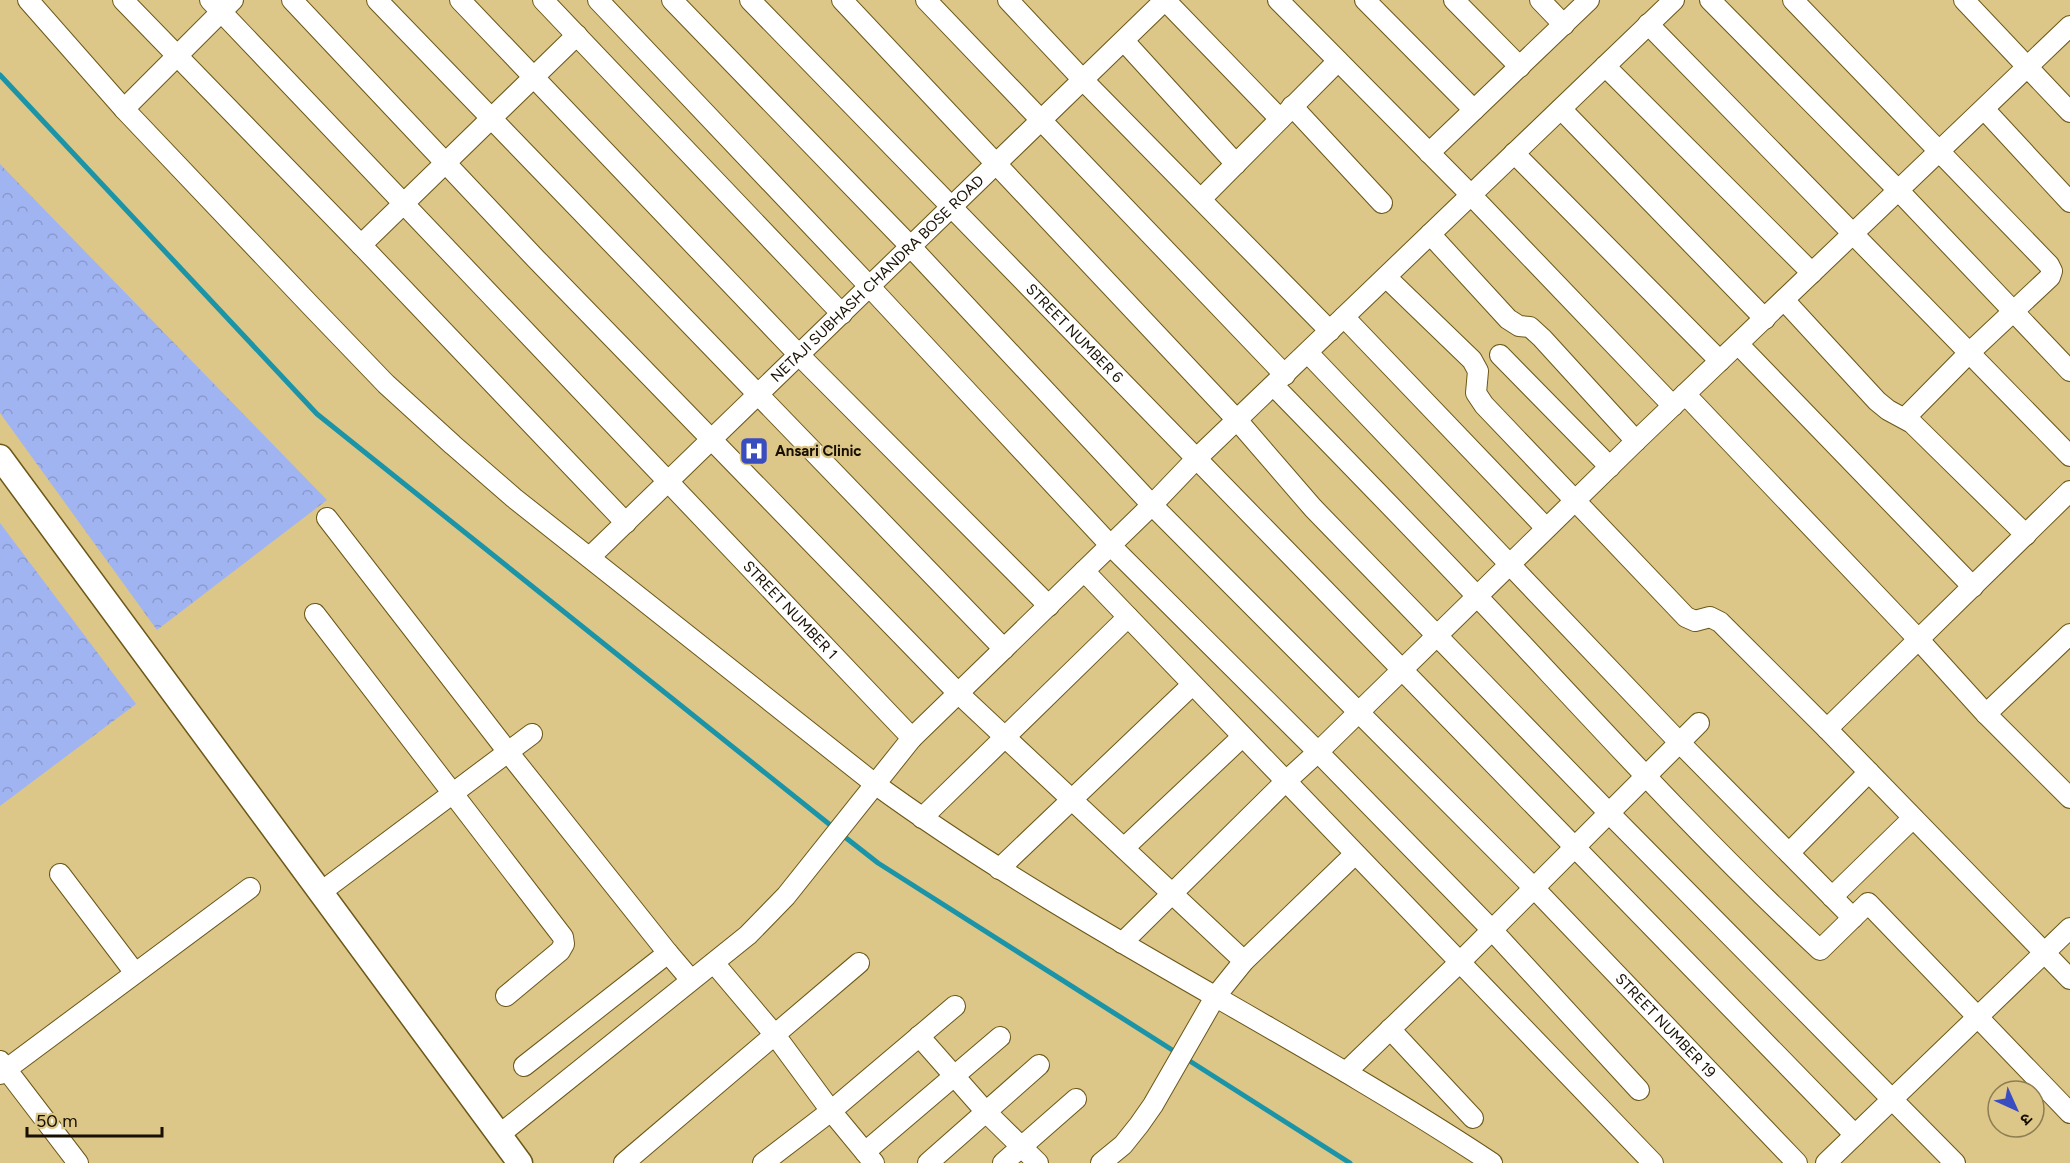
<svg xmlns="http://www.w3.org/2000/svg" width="2070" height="1163" font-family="Figtree,'Noto Sans Devanagari',sans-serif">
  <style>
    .park { fill: url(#park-crowns) }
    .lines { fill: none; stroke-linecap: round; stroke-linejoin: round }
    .stream { stroke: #1a94a6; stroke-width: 5 }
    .minor-casing { stroke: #6b5718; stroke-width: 22 }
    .tertiary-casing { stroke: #6b5718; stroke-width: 27 }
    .minor { stroke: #fff; stroke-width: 20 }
    .tertiary { stroke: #fff; stroke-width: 24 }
    .labels { text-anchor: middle; stroke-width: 4.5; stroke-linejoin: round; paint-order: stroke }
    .street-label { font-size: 15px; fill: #170f00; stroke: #dcc688 }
    .poi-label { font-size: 15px; font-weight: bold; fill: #170f00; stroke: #dcc688; text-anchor: start }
  </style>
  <defs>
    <pattern id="park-crowns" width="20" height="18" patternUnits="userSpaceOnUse" patternTransform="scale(1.5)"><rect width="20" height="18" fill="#a1b4f2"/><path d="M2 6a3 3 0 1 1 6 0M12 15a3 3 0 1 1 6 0" fill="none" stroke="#8a9ace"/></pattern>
  </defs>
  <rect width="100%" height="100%" fill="#dcc688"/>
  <path class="park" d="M 0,164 L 327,500 L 157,630 L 0,413 Z
    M 0,523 L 136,704 L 0,806 Z"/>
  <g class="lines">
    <path class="stream" d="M 0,75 L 317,414 L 834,828
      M 841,834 L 878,863 L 1177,1053
      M 1185,1058 L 1350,1163"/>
    <g class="minor-casing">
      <g id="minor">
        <path d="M 28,0 L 124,109 L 313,308 L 386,384 L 453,445 L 514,498 L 875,784 C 1071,927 1291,1030 1492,1163"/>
        <path d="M 123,0 L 361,245 L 626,523"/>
        <path id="s1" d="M 210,0 L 912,738"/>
        <path d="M 292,0 L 536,259 L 958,693 L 1244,961"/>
        <path d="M 377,0 L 1004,649"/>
        <path d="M 460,0 L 799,355 L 1049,606"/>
        <path d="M 543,0 L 842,314"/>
        <path d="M 598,0 L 870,287 L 1111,546 L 1318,752 L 1492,930 L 1639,1090"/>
        <path id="s2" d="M 672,0 L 911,247 L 1152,505 L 1534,888 L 1797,1163"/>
        <path id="s3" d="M 750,0 L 1855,1135"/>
        <path d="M 842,0 L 1237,420 L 1313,508 L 1609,813 L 1955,1163"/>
        <path d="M 926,0 L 1285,375"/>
        <path d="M 1008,0 L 1083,80 L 1330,331"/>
        <path d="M 1165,0 L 1280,119"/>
        <path d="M 1278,0 L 1471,195 L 1673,406"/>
        <path d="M 1365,0 L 1474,110"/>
        <path d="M 1454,0 L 1520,67"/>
        <path d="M 1540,0 L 1564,25"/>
        <path d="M 1710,0 L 1899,191 L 2070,371"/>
        <path d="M 1793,0 L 2049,265 L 2052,271 L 2050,277 L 1969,353 L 1905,418"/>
        <path d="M 1964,0 L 2070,112"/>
        <path d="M 1648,24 L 2070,456"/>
        <path d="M 1124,41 L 1236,164"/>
        <path d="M 1605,66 L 1812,273"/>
        <path d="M 1292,106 L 1382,203"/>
        <path d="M 124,109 L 233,0"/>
        <path d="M 1561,109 L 1765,319"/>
        <path d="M 1984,109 L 2070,202"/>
        <path d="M 1429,153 L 1589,0"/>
        <path d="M 1514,153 L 1720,361"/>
        <path d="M 1201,199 L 1338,61"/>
        <path d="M 1430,234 L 1508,319 L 1519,326 L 1530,327 L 1542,338 L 1636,441"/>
        <path d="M 361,245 L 577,35"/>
        <path d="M 1386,277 L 1472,360 L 1478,371 L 1476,393 L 1484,405 L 1686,617 L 1695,621 L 1710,617 L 1720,622 L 1827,729 L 2070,979"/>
        <path d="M 1784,300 L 1877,401 L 1888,410 L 1912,423 L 2026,535"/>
        <path d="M 1344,317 L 1546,528"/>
        <path d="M 1738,344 L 1973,587"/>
        <path d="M 1308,353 L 1679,742 L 1853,918"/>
        <path d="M 1500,355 L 1610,467"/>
        <path d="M 1274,386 C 1352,466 1430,546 1507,628 C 1609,737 1710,848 1820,950 L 1868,903 L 2070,1113"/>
        <path d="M 1685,394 L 1919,640 L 1986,714 L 2070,798"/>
        <path d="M 327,518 L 508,752 L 668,953 L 524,1066"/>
        <path id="s4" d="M 590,557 L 1165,0"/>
        <path d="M 1084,571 L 1653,1163"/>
        <path d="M 315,614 L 563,937 L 564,944 L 560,951 L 506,996"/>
        <path d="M 1986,714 L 2070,634"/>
        <path d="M 1827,729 L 2070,491"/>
        <path d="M 922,818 L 1128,617"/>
        <path d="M 1124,848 L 1242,737"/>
        <path d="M 1789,853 L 1869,772"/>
        <path d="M 999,869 L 1192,685"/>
        <path d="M 60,874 L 135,973"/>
        <path d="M 321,892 L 532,734"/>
        <path d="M 1832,897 L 1913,818"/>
        <path d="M 1122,943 L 1285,782 L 1318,752 L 1636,441 L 2070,26"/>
        <path d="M 668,953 L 691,980"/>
        <path d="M 714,963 L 775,1035 L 831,1111 L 874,1163"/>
        <path d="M 1390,1029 L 1473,1118"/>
        <path d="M 919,1036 L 986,1112 L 1038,1163"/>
        <path d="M 0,1061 L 78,1163"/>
        <path d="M 1346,1072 L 1460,962 L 1699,723"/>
        <path d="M 0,1074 L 250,888"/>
        <path d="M 499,1135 L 748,935 L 786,896 L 912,738 L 1152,505 L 1196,459 L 1674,0"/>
        <path d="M 865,1152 L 1000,1037"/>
        <path d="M 624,1163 L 859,963"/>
        <path d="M 763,1163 L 831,1111 L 955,1006"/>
        <path d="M 928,1163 L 1039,1065"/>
        <path d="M 1003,1163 L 1076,1099"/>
        <path d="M 1101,1163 L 1123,1145 L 1139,1125 L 1153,1105 L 1215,997 L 1244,961 L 1355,854"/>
        <path d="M 1826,1163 L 2070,928"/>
      </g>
    </g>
    <g class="tertiary-casing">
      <path id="tertiary" d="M 0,457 L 520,1163"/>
    </g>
    <use href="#minor" class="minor"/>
    <use href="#tertiary" class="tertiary"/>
  </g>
  <defs>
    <g id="hospital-square" transform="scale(1.5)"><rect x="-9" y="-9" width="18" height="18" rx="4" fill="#3a4dc0" stroke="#dcc688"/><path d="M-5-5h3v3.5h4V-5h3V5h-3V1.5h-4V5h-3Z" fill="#fff"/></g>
  </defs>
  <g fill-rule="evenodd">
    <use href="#hospital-square" x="754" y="451"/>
  </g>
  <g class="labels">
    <g class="street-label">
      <text dy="5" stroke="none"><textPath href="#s4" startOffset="400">NETAJI SUBHASH CHANDRA BOSE ROAD</textPath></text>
      <text dy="5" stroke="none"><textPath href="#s3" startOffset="465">STREET NUMBER 6</textPath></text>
      <text dy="5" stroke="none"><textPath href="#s1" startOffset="842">STREET NUMBER 1</textPath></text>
      <text dy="5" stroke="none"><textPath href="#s2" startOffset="1428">STREET NUMBER 19</textPath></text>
    </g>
    <g class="poi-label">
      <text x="775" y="456">Ansari Clinic</text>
    </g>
  </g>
  <g transform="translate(2016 1109) rotate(135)"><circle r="28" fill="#dcc688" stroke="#8d7d52" stroke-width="1.5"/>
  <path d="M0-4.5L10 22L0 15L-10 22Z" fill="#3a4dc0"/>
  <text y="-9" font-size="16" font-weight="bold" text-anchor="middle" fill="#170f00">उ</text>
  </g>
  <path d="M27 1127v9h135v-9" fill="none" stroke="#170f00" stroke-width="3"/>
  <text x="36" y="1127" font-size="18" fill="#170f00" stroke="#dcc688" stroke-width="4.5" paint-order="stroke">50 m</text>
</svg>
